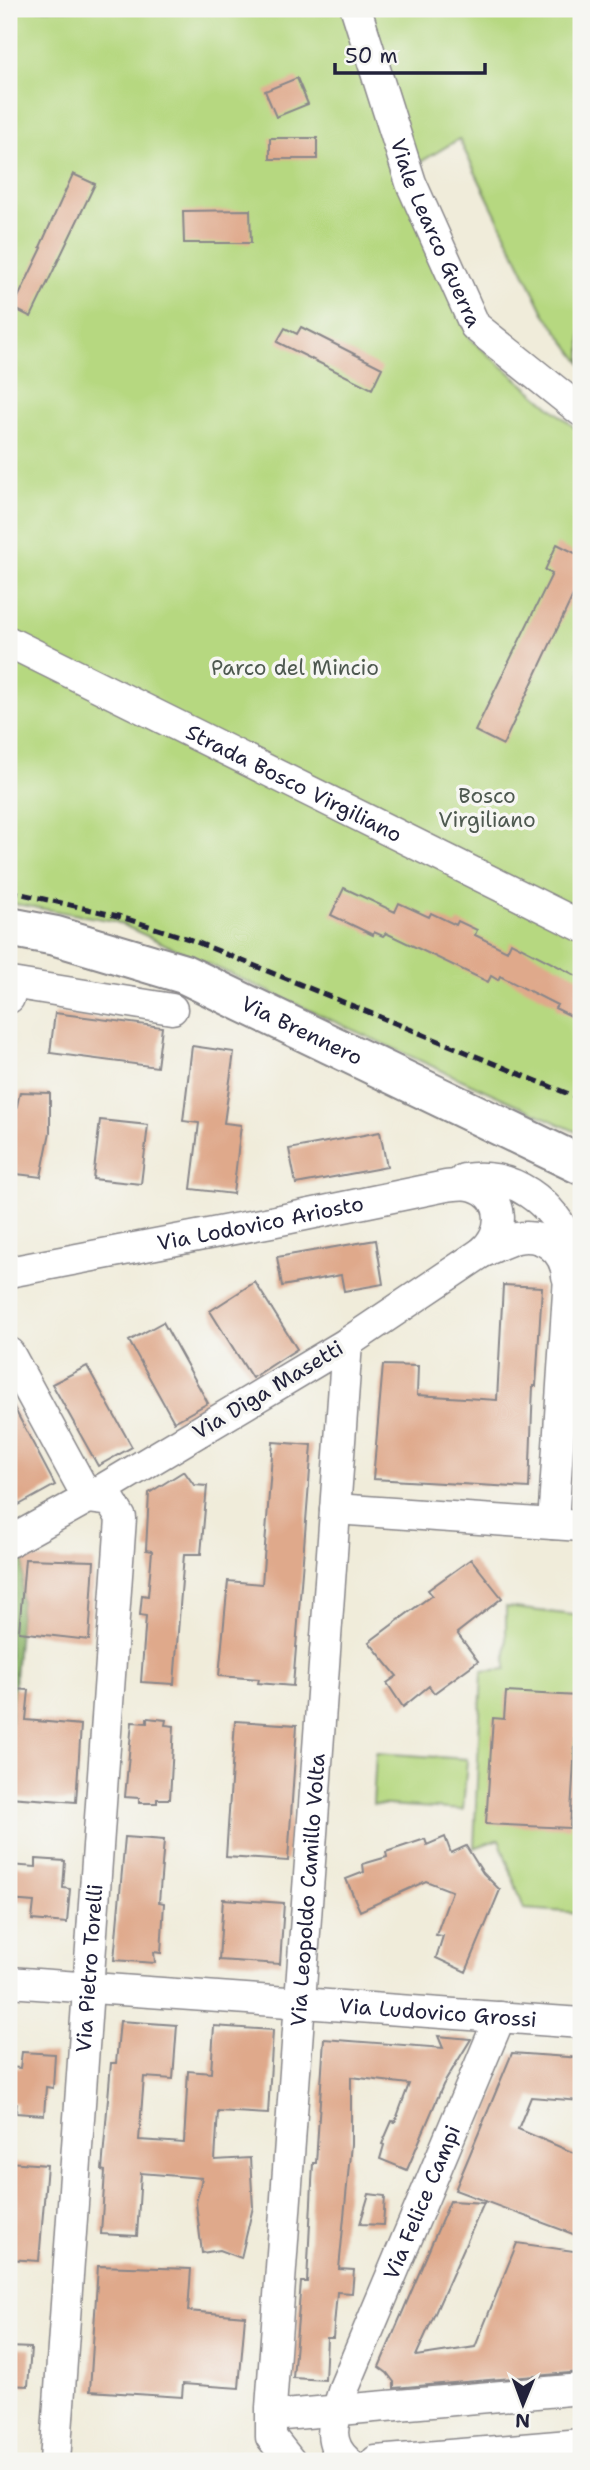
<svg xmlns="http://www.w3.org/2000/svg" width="590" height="2470" font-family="'Shantell Sans',sans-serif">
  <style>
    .green { fill: #b6d880; stroke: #6c7d5e; stroke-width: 2 }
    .forest { fill: #90b86e; stroke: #596d54; stroke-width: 2 }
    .building { fill: #dfa98b }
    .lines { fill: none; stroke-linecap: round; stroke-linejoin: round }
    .minor-casing { stroke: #89878a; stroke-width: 33 }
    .major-casing { stroke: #89878a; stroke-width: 42 }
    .minor { stroke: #fff; stroke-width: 30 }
    .major { stroke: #fff; stroke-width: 38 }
    .rail { stroke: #22223b; stroke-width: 5; stroke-dasharray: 10 5; stroke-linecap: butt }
    .labels { text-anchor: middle; stroke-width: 7; stroke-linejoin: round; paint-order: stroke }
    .street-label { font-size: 21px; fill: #22223b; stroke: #f6f6f2 }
    .park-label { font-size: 21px; fill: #4e5950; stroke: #f6f6f2 }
  </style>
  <rect width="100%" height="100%" fill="#f6f6f2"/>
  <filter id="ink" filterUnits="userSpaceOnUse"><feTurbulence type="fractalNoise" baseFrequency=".0143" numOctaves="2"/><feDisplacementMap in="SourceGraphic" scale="14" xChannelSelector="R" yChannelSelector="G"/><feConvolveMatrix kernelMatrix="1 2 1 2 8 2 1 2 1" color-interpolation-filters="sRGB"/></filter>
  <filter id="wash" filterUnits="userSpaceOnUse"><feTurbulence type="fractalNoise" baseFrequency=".00686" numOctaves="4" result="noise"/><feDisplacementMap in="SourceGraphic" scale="28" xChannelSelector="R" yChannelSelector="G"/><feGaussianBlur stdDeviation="1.57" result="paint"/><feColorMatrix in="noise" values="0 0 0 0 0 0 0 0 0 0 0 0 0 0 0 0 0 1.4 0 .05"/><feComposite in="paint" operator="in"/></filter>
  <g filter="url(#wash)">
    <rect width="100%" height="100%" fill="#f0ecda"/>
    <path class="green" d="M 9,9 L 581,9 L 581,363 L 544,313 L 459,139 L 399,175 L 470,339 L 581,433 L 581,1134 L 114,921 L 9,903 Z
      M 506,1607 L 581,1616 L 581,1913 L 524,1909 L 499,1839 L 474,1848 L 482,1671 L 506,1669 Z
      M 376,1753 L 467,1759 L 463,1810 L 373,1804 Z"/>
    <path class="forest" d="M 25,1555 L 9,1751 L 9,1564 Z"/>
    <g id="blocks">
      <path class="building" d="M 297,78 L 308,104 L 276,117 L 265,91 Z
        M 270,138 L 317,138 L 317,159 L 270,159 Z
        M 73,174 L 95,184 L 31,317 L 13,308 L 42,248 L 40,247 Z
        M 250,210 L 251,243 L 184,243 L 183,211 Z
        M 301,327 L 382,368 L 372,389 L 277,342 L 285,328 L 297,334 Z
        M 557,544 L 581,556 L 581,594 L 575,591 L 503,745 L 475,731 L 552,574 L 545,570 Z
        M 344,888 L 395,912 L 399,903 L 429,917 L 431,913 L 456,925 L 458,921 L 477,930 L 475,935 L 507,951 L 511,942 L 581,978 L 581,1021 L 555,1008 L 557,1005 L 500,976 L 498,980 L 491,976 L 488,982 L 386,933 L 383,936 L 374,932 L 373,935 L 331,915 Z
        M 55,1013 L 162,1027 L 157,1067 L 50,1053 Z
        M 192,1046 L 234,1052 L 224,1123 L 241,1125 L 233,1194 L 191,1189 L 199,1123 L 183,1121 Z
        M 20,1092 L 50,1093 L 50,1132 L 41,1177 L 9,1173 L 12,1128 Z
        M 100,1120 L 148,1125 L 141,1184 L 93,1179 Z
        M 380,1132 L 387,1167 L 296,1184 L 289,1149 Z
        M 376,1240 L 383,1284 L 344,1291 L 341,1275 L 282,1286 L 277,1257 Z
        M 255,1282 L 297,1349 L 252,1378 L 210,1311 Z
        M 503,1285 L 542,1287 L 536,1386 L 533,1386 L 529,1488 L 373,1479 L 383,1365 L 418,1366 L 417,1395 L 497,1400 Z
        M 163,1322 L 208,1403 L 174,1422 L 129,1341 Z
        M 87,1366 L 132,1447 L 98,1466 L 52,1384 Z
        M 9,1398 L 55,1485 L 19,1505 L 9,1486 Z
        M 273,1442 L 312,1445 L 293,1686 L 258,1683 L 259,1679 L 219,1676 L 228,1581 L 262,1584 Z
        M 184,1471 L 194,1485 L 207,1486 L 201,1554 L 184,1554 L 174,1684 L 141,1682 L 146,1616 L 140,1615 L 142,1595 L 148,1596 L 152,1551 L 146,1550 L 149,1493 Z
        M 25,1559 L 94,1561 L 89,1640 L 19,1632 Z
        M 471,1559 L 502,1598 L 457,1633 L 478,1661 L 434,1693 L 429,1686 L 403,1707 L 387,1683 L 397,1676 L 369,1642 L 432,1595 L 428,1590 Z
        M 14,1689 L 29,1690 L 26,1720 L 81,1725 L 76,1802 L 9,1797 L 9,1751 Z
        M 506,1692 L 578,1696 L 570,1828 L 486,1824 L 493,1718 L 504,1719 Z
        M 147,1718 L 166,1720 L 165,1725 L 174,1726 L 170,1799 L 157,1799 L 157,1803 L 139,1803 L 139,1798 L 125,1797 L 132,1722 L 147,1723 Z
        M 235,1721 L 297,1725 L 288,1861 L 226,1857 Z
        M 125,1837 L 164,1840 L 159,1902 L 164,1903 L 161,1953 L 154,1952 L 155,1963 L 114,1960 Z
        M 445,1837 L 451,1853 L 466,1846 L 483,1873 L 500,1890 L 466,1972 L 436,1958 L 443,1936 L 436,1935 L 452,1891 L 426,1881 L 360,1911 L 346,1879 L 364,1872 L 363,1864 L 387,1857 L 386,1852 L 425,1839 L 427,1845 Z
        M 36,1859 L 65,1861 L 63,1888 L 70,1889 L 67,1923 L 32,1920 L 34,1902 L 9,1900 L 9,1865 L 36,1867 Z
        M 223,1899 L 284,1903 L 280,1964 L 219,1960 Z
        M 120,2021 L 177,2025 L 173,2079 L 144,2077 L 139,2140 L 184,2143 L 188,2071 L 211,2073 L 214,2026 L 273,2030 L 268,2114 L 218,2111 L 215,2160 L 250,2158 L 253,2207 L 241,2258 L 220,2250 L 202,2253 L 196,2203 L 202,2178 L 141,2173 L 137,2236 L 101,2234 L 105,2171 L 102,2170 L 111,2063 L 116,2063 Z
        M 438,2036 L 471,2039 L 443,2085 L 407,2170 L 380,2159 L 384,2145 L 382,2144 L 392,2121 L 395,2122 L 409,2084 L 351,2077 L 351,2144 L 339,2269 L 354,2270 L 352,2293 L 337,2292 L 333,2338 L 327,2338 L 325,2380 L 293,2378 L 301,2282 L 307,2282 L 313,2163 L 316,2163 L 324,2039 L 443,2048 Z
        M 22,2052 L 55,2054 L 53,2088 L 46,2087 L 44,2115 L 16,2113 L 17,2103 L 9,2102 L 9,2067 L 20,2068 Z
        M 512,2053 L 581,2058 L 581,2101 L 531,2097 L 518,2129 L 581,2156 L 581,2237 L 455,2190 Z
        M 9,2162 L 47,2165 L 39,2261 L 9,2259 Z
        M 369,2194 L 385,2196 L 383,2225 L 360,2224 Z
        M 450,2201 L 484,2203 L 416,2356 L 475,2347 L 517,2243 L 581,2252 L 581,2372 L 394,2388 L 394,2382 L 387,2373 L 379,2367 Z
        M 98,2266 L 191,2269 L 188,2311 L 245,2316 L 239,2388 L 183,2384 L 182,2397 L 90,2391 Z
        M 9,2347 L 31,2348 L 28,2386 L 9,2385 Z"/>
    </g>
  </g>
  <g filter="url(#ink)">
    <use href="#blocks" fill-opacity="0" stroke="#89878a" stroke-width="2"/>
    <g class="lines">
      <g class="minor-casing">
        <g id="minor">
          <path id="s1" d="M 356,9 L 411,183 L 475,326 L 581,411"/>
          <path id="s2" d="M 9,642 L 581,926"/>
          <path d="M 9,998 L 11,983 L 172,1009"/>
          <path d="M 464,1179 C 513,1171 553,1202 571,1246 L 553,1524"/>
          <path d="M 481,1253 C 493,1248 505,1241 517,1238 C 543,1233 565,1250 567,1276"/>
          <path id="s3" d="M 9,1272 L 271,1222 L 446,1186 C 456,1185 465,1183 474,1186 C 507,1197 505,1234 481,1253 L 347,1343 L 88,1498 L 9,1542"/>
          <path d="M 9,1353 L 88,1498"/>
          <path d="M 335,1509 L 581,1526"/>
          <path id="s4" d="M 9,1982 L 581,2023"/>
          <path d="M 272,2416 L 581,2389"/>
          <path id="s5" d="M 55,2461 L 121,1518 L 111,1501 L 88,1498"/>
          <path id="s6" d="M 290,2461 L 271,2437 L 271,2408 L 347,1343"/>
          <path id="s7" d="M 347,2461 C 322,2439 337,2415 344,2388 L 500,2017"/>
          <path d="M 376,2461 L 581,2444"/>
        </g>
      </g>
      <g class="major-casing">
        <g id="major">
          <path id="s8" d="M 9,927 L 56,936 L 184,974 L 581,1165"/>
        </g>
      </g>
      <use href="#minor" class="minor"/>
      <use href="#major" class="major"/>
      <path class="rail" d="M 9,891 L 118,916 L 189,939 L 581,1099"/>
    </g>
  </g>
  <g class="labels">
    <g class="street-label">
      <text dy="7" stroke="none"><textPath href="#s1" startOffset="238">Viale Learco Guerra</textPath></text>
      <text dy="7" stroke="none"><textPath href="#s2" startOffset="318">Strada Bosco Virgiliano</textPath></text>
      <text dy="7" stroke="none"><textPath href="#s8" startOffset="312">Via Brennero</textPath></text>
      <text dy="7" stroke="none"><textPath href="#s3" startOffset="256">Via Lodovico Ariosto</textPath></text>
      <text transform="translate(268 1390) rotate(-31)" y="7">Via Diga Masetti</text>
      <text dy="7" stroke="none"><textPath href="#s6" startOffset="579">Via Leopoldo Camillo Volta</textPath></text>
      <text dy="7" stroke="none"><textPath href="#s5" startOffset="494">Via Pietro Torelli</textPath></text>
      <text dy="7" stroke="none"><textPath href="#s4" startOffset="430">Via Ludovico Grossi</textPath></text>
      <text dy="7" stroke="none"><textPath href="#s7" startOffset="280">Via Felice Campi</textPath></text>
    </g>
    <g class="park-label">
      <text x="295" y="675">Parco del Mincio</text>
      <text x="487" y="803">Bosco<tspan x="487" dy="24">Virgiliano</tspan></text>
    </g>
  </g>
  <rect width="590" height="2470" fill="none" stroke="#f6f6f2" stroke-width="35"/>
  <g transform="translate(523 2404) rotate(181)" stroke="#f6f6f2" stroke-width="5" paint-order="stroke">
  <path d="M0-5L12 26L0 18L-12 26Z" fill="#22223b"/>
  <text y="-10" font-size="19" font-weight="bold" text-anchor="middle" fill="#22223b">N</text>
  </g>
  <path d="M335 63v10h150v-10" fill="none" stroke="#22223b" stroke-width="3.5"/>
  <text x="345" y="63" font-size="21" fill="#22223b" stroke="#f6f6f2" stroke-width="5" paint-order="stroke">50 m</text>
</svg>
